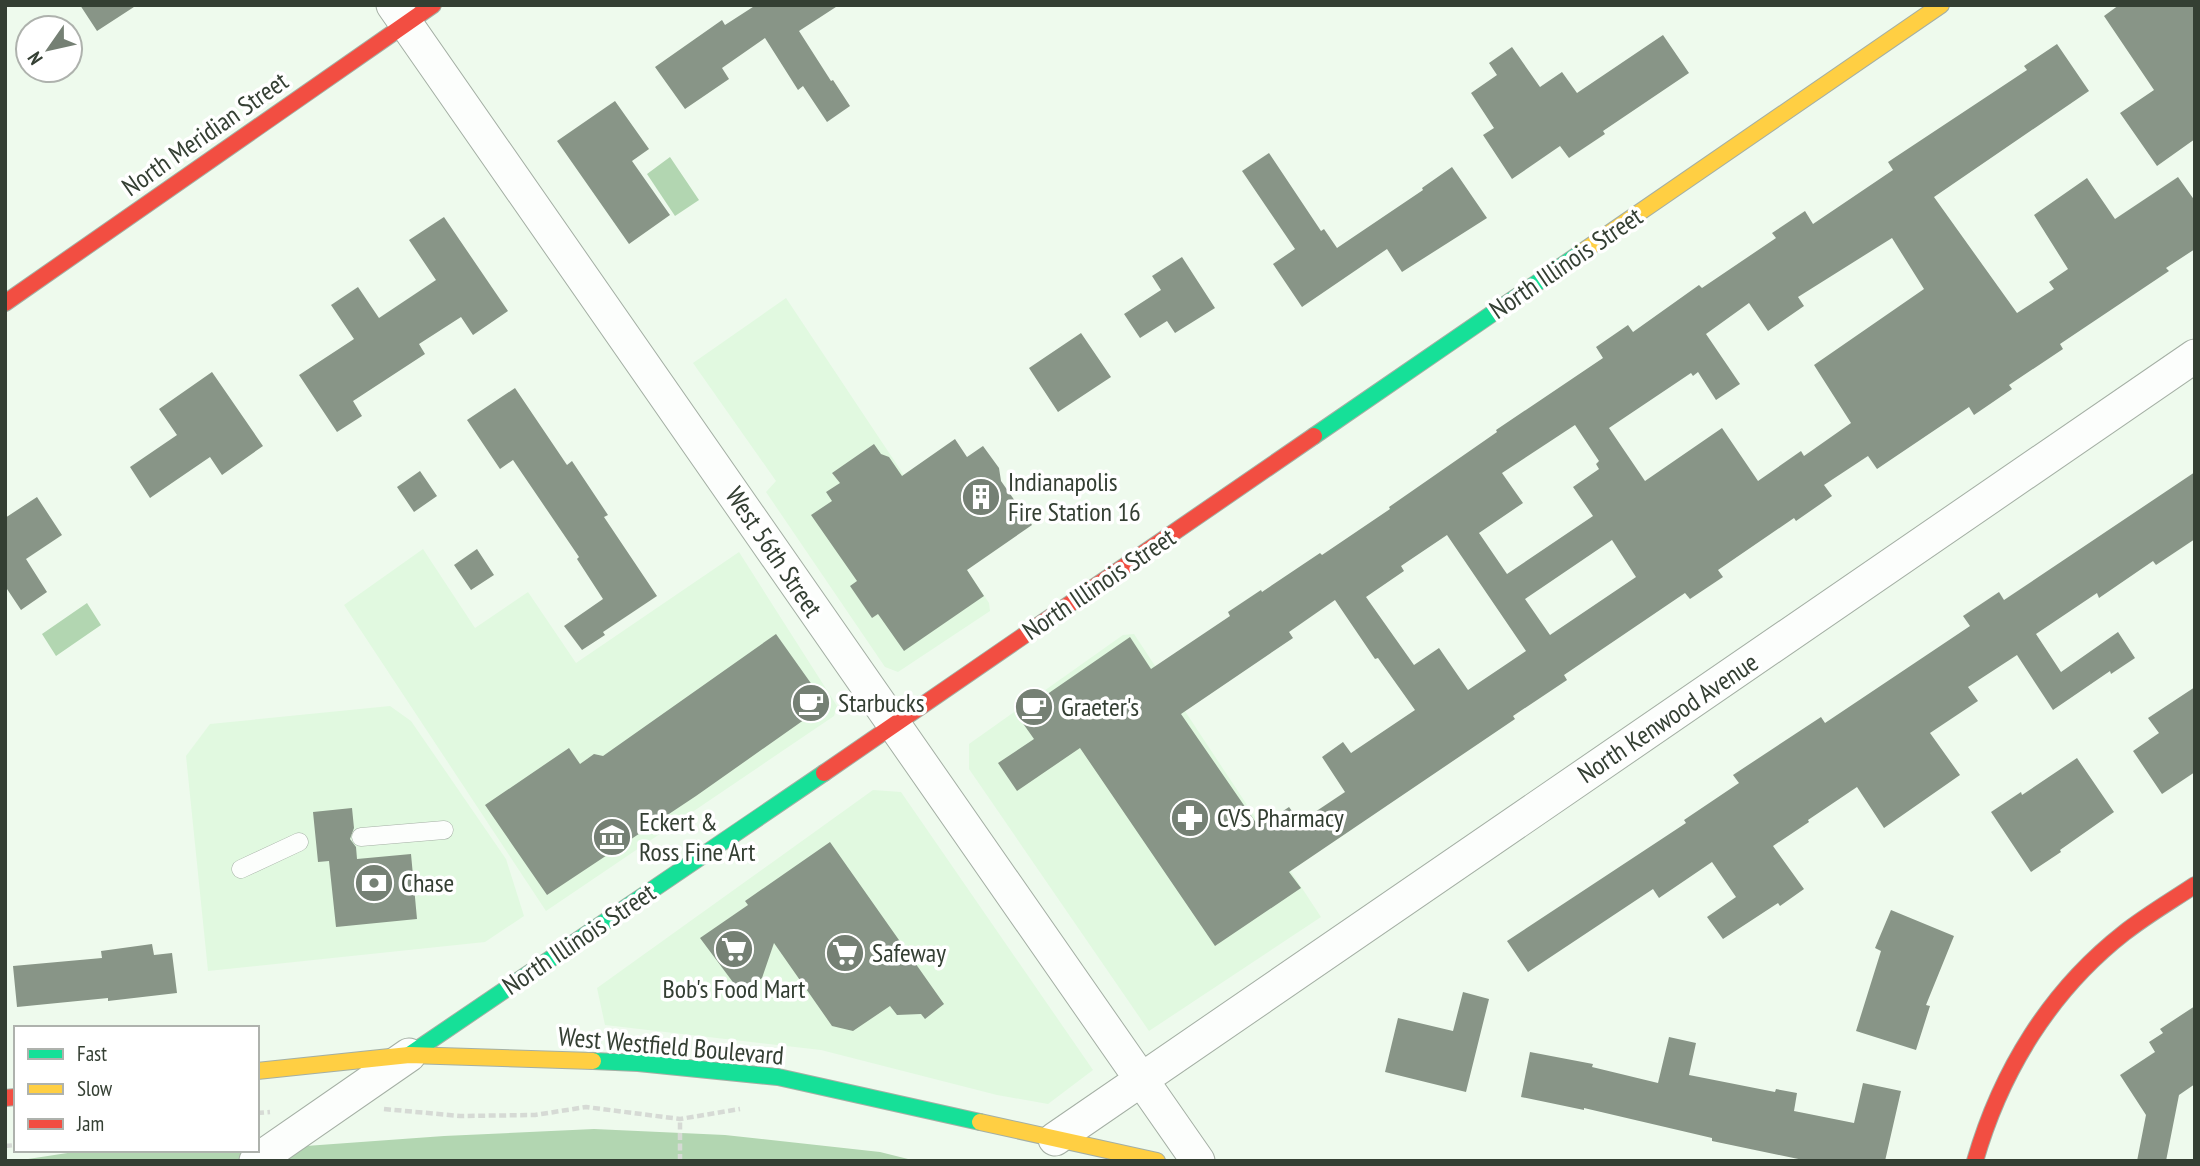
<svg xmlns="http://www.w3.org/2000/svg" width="2200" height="1166" font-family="'PT Sans Narrow',sans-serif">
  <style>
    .built { fill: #e1f9e0 }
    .water { fill: #b2d6b1 }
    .building { fill: #889587; fill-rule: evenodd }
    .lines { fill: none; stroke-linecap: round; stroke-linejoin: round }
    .lane-casing { stroke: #a4afa4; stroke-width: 19 }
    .street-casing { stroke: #a4afa4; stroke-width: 35 }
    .fast-casing { stroke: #a4afa4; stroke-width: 18 }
    .slow-casing { stroke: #a4afa4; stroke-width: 18 }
    .jam-casing { stroke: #a4afa4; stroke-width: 18 }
    .path { stroke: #d6dad5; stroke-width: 4.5; stroke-dasharray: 7 3.5; stroke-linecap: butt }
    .lane { stroke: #fcfefc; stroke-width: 18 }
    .street { stroke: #fcfefc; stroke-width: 33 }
    .fast { stroke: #16e098; stroke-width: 16 }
    .slow { stroke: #ffcf43; stroke-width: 16 }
    .jam { stroke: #f24e42; stroke-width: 16 }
    .labels { text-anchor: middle; stroke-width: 7; stroke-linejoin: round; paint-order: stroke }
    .street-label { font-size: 26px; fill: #343f33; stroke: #fff }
    .poi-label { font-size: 26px; fill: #343f33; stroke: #fff; text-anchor: start }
  </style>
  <rect width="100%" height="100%" fill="#eefaed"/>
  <path class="built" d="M 786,298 L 989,603 L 990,611 L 898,672 L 885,667 L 766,492 L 776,481 L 693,363 Z
    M 423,549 L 475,628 L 528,592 L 576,663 L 739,552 L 837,706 L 834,716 L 546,911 L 344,605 Z
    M 1134,634 L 1321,917 L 1149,1031 L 969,769 L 969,744 L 1123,635 Z
    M 390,706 L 411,721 L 506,859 L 524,916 L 485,942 L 208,971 L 186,756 L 210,724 Z
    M 873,790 L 901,792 L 1093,1070 L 1048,1104 L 997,1095 L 821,1050 L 605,1025 L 597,988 Z"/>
  <path class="water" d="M 670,157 L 699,200 L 675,216 L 647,174 Z
    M 87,603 L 101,625 L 56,656 L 42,634 Z
    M 594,1129 L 725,1135 L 880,1152 L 916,1161 L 15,1161 L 87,1150 L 209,1153 L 444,1136 Z"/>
  <path class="building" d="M 80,5 L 137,5 L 97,31 Z
    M 756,5 L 839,5 L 799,31 L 831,81 L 833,80 L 850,106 L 827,122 L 803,86 L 798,90 L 765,38 L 722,68 L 729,79 L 685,109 L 655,67 L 722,20 L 725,25 Z
    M 2119,5 L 2195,5 L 2195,139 L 2157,166 L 2120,113 L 2154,90 L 2104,16 Z
    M 1663,35 L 1689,73 L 1603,131 L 1605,134 L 1569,158 L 1560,146 L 1512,179 L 1483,135 L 1494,128 L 1471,93 L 1497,75 L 1489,63 L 1512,47 L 1540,87 L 1562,72 L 1577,93 Z
    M 2057,44 L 2089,91 L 1934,197 L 2017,313 L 2054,289 L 2049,282 L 2068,269 L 2034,215 L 2087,178 L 2115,219 L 2178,177 L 2195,201 L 2195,249 L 2166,268 L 2169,271 L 2060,344 L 2063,349 L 2009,385 L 2012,389 L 1974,415 L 1969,407 L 1877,469 L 1868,456 L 1824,485 L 1832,496 L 1796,521 L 1794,518 L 1718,570 L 1723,577 L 1690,599 L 1685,593 L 1564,675 L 1567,680 L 1513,716 L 1515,719 L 1289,872 L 1301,888 L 1215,946 L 1080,748 L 1017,791 L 998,763 L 1034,739 L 1017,715 L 1130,637 L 1151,669 L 1230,616 L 1228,612 L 1261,590 L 1262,592 L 1320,553 L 1322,555 L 1390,509 L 1389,507 L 1497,432 L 1496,430 L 1603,358 L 1596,347 L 1628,325 L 1633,332 L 1699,285 L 1702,288 L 1776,238 L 1772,233 L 1805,211 L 1813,224 L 1893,170 L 1888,162 L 2027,70 L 2024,66 ZM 1892,238 L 1924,289 L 1814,365 L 1851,423 L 1804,456 L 1801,451 L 1758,481 L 1722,428 L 1645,481 L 1609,428 L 1691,373 L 1693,376 L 1698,372 L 1716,400 L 1740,384 L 1706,334 L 1749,303 L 1768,331 L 1804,306 L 1798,297 ZM 1575,425 L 1599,461 L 1596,464 L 1599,469 L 1573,487 L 1593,516 L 1507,574 L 1479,533 L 1523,503 L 1502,473 ZM 1447,535 L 1526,651 L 1468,690 L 1439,648 L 1414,665 L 1366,597 L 1404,571 L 1401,566 ZM 1612,540 L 1636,577 L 1550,635 L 1525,599 ZM 1335,600 L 1375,659 L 1378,658 L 1415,710 L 1351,753 L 1343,742 L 1322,757 L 1345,792 L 1300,822 L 1289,807 L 1259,827 L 1181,714 L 1293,638 L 1289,632 Z
    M 615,101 L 649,149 L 632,161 L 670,215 L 629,244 L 557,141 Z
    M 1269,153 L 1321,231 L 1324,229 L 1337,248 L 1423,190 L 1422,188 L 1452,167 L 1487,218 L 1402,272 L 1387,249 L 1302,307 L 1273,264 L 1295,249 L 1242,171 Z
    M 444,217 L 508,311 L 473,335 L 461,317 L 419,344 L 425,354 L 353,401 L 362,416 L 337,432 L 299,375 L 354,339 L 331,305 L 358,287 L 379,318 L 436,280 L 409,240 Z
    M 1182,257 L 1215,308 L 1175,333 L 1167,321 L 1140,338 L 1124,314 L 1161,290 L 1152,276 Z
    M 1081,333 L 1111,377 L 1058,412 L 1029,368 Z
    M 212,372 L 263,446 L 222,475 L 210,457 L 150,498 L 130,467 L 177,435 L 159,409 Z
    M 515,388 L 567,465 L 572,461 L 608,515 L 604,517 L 657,596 L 603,632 L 605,635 L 582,650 L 564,626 L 603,599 L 577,559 L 579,557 L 513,460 L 500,469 L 467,420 Z
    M 955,439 L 967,457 L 983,446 L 999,468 L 1001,481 L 1032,525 L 967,570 L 984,596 L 904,651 L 878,614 L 872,618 L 850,586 L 857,581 L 811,515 L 832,501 L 826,492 L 840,483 L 832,473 L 874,444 L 881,454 L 889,457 L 902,476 Z
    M 420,471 L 437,496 L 414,512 L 397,487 Z
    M 2195,472 L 2195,539 L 2156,565 L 2153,561 L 2099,598 L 2097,593 L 2036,634 L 2061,672 L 2118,632 L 2135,658 L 2111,674 L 2110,671 L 2053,710 L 2017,655 L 1968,687 L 1978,701 L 1930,733 L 1960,775 L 1884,828 L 1857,787 L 1808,820 L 1809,822 L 1773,846 L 1804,889 L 1780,906 L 1778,903 L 1723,939 L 1707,917 L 1736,897 L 1712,862 L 1659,898 L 1653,889 L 1528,972 L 1507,941 L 1686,823 L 1684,820 L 1739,783 L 1733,775 L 1821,717 L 1825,723 L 1970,626 L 1963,616 L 1999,592 L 2004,600 Z
    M 37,497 L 62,535 L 26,559 L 47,592 L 21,610 L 5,586 L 5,518 Z
    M 477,549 L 494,575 L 471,590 L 454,565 Z
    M 776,634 L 820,696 L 818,710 L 696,796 L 547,895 L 485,805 L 569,748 L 580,764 L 594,754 L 603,756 Z
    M 2195,687 L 2195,772 L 2162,794 L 2133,751 L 2159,733 L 2148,718 Z
    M 2077,758 L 2114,812 L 2060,850 L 2061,852 L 2031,872 L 1991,812 L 2021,792 L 2022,795 Z
    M 352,808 L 354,828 L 350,839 L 356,847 L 357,859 L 411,854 L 417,919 L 336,927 L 329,861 L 318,862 L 313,812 Z
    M 830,842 L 944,1004 L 925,1019 L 921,1014 L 897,1015 L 890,1006 L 853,1031 L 832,1026 L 774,943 L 762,978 L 741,993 L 700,938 L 748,905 L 745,901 Z
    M 1891,910 L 1954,936 L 1926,1005 L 1930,1006 L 1916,1050 L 1856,1031 L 1881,951 L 1875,948 Z
    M 152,944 L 154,955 L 172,953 L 177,993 L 108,1001 L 108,998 L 17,1007 L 13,966 L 102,958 L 101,951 Z
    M 1463,992 L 1489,999 L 1466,1092 L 1385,1072 L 1398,1018 L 1453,1031 Z
    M 2195,1006 L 2195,1084 L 2179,1095 L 2166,1161 L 2137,1161 L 2146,1115 L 2120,1075 L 2155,1052 L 2149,1042 L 2163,1033 L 2160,1029 Z
    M 1669,1037 L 1696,1043 L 1689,1075 L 1775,1092 L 1776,1089 L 1797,1093 L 1794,1111 L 1854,1123 L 1863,1083 L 1901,1091 L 1885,1161 L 1808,1161 L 1712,1141 L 1712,1138 L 1584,1108 L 1584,1110 L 1521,1097 L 1530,1052 L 1593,1064 L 1592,1067 L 1658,1083 Z"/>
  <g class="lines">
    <g class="lane-casing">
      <path id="lane" d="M 361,837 L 444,830
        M 241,869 L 299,842"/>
    </g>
    <g class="street-casing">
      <path id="street" d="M 393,5 L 1198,1161
        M 1055,1139 L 2195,356
        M 256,1161 L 409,1055"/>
    </g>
    <g class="fast-casing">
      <path id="fast" d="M 1314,436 L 1582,252
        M 409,1055 L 824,773
        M 593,1061 L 638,1063 L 778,1077 L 980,1122"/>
    </g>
    <g class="slow-casing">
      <path id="slow" d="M 1582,252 L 1941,5
        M 257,1071 L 409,1055 L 593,1061
        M 980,1122 L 1157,1161"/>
    </g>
    <g class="jam-casing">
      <path id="jam" d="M 5,303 L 433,5
        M 824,773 L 1314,436
        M 5,1098 L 16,1097
        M 1975,1161 C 2001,1071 2050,991 2124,933 C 2147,915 2171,901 2195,885"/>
    </g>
    <path class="path" d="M 384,1109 L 460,1116 L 535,1115 L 586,1107 L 680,1119 L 740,1109
      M 257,1113 L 270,1112
      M 5,1146 L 16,1145
      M 680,1161 L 680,1119"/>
    <use href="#lane" class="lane"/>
    <use href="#street" class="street"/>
    <use href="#fast" class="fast"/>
    <use href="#slow" class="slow"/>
    <use href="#jam" class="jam"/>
  </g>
  <defs>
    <g id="building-disc" transform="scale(2.0125)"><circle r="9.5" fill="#758074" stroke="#fff"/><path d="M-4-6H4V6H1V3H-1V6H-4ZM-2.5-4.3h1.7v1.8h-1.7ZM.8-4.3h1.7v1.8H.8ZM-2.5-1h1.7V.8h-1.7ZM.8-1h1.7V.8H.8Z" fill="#fff"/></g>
    <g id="cafe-disc" transform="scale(2.0125)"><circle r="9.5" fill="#758074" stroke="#fff"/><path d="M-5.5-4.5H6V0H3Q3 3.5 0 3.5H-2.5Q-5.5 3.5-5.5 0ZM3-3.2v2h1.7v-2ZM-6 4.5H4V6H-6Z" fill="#fff"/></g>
    <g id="pharmacy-disc" transform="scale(2.0125)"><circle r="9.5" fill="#758074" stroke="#fff"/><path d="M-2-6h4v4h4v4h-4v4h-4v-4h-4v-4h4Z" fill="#fff"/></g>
    <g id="museum-disc" transform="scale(2.0125)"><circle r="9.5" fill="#758074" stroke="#fff"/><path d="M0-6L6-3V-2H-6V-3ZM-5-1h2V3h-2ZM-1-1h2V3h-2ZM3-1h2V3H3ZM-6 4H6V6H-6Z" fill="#fff"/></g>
    <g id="bank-disc" transform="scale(2.0125)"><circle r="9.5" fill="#758074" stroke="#fff"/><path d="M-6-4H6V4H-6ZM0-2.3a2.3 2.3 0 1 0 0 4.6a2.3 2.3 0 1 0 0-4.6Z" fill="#fff"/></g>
    <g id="supermarket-disc" transform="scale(2.0125)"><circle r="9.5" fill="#758074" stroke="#fff"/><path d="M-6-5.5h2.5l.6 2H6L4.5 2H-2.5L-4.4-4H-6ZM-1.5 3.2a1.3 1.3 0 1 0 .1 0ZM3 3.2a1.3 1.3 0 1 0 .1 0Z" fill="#fff"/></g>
  </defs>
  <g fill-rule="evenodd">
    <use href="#building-disc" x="981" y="497"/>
    <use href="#cafe-disc" x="811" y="703"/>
    <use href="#cafe-disc" x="1034" y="707"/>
    <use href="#pharmacy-disc" x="1190" y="818"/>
    <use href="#museum-disc" x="612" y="837"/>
    <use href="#bank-disc" x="374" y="883"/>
    <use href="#supermarket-disc" x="734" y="949"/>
    <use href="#supermarket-disc" x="845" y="953"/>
  </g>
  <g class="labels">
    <g class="street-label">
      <text transform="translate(205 134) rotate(-35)" y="9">North Meridian Street</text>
      <text transform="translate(1566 263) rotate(-34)" y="9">North Illinois Street</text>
      <text transform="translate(774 552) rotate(56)" y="9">West 56th Street</text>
      <text transform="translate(1099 584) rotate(-34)" y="9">North Illinois Street</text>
      <text transform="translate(1668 718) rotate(-34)" y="9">North Kenwood Avenue</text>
      <text transform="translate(579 939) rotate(-34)" y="9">North Illinois Street</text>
      <text transform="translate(671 1046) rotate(5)" y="9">West Westfield Boulevard</text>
    </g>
    <g class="poi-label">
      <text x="1008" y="491">Indianapolis<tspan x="1008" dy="30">Fire Station 16</tspan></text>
      <text x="838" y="712">Starbucks</text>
      <text x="1061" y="716">Graeter's</text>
      <text x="1217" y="827">CVS Pharmacy</text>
      <text x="639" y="831">Eckert &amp;<tspan x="639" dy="30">Ross Fine Art</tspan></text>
      <text x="401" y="892">Chase</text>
      <text x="872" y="962">Safeway</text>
      <text x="734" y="998" text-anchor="middle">Bob's Food Mart</text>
    </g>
  </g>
  <rect width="2200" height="1166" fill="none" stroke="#343f33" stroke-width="14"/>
  <rect x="14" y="1026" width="245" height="126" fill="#ffffff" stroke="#aeb2ad" stroke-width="2"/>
  <rect x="28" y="1049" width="35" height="10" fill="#16e098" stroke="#aeb2ad" stroke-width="2"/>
  <text x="77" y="1061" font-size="21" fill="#343f33">Fast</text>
  <rect x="28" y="1084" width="35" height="10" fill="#ffcf43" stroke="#aeb2ad" stroke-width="2"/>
  <text x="77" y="1096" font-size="21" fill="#343f33">Slow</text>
  <rect x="28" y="1119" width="35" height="10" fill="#f24e42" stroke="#aeb2ad" stroke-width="2"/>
  <text x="77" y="1131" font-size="21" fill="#343f33">Jam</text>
  <g transform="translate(49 49) rotate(236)"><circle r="33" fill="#ffffff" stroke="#aeb2ad" stroke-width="2"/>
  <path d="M0-5L12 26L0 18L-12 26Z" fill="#758074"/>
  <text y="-10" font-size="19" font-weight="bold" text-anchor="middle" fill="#343f33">N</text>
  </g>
</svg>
